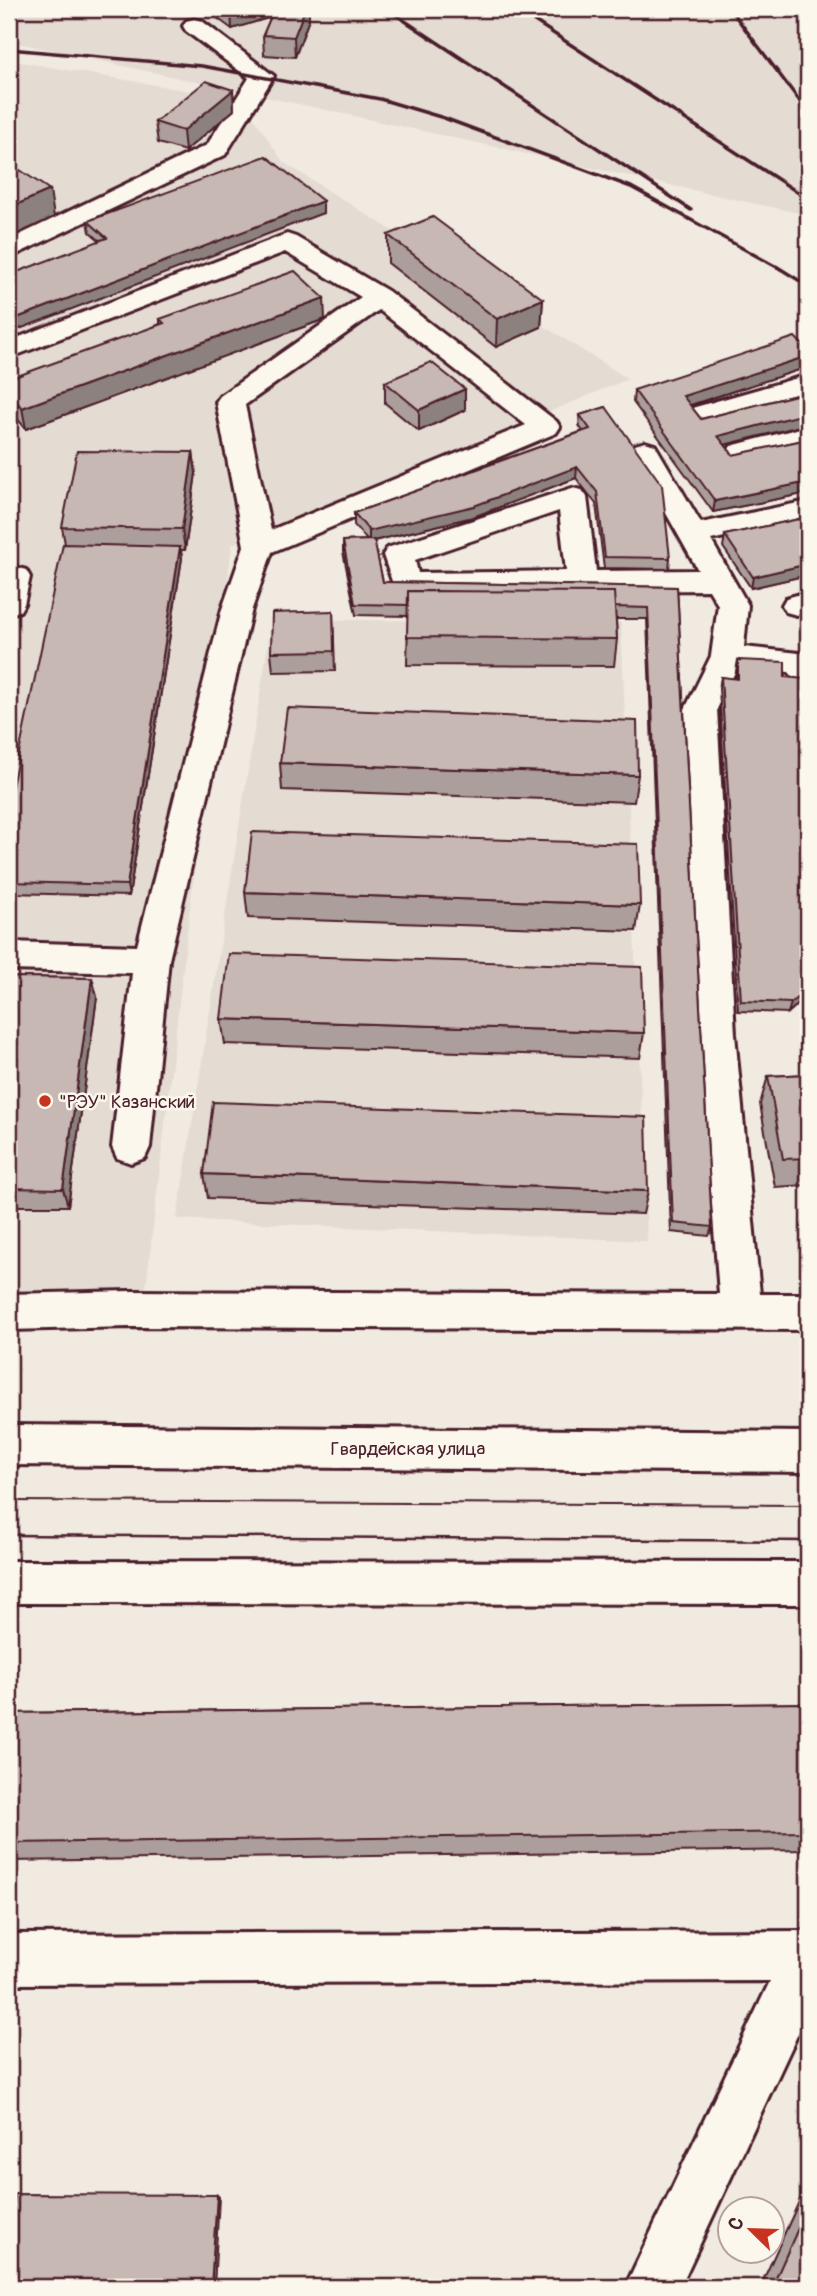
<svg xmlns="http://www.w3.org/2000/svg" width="817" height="2296" font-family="Pangolin,sans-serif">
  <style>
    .built { fill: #e4dbd2 }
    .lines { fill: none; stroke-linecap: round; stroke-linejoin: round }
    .minor-casing { stroke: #4a1f2b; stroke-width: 6 }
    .major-casing { stroke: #4a1f2b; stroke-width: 6 }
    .minor { fill: #fbf7ec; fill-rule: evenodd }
    .major { fill: #fbf7ec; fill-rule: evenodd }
    .tram-far1 { stroke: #4a1f2b; stroke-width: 2 }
    .tram { stroke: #4a1f2b; stroke-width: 2.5 }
    .rail { stroke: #4a1f2b; stroke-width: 3.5 }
    .wall { fill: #ac9e9a; stroke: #4a1f2b; stroke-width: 2 }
    .shaded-wall { fill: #8c817d; stroke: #4a1f2b; stroke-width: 2 }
    .building { fill: #c8b8b3; stroke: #4a1f2b; stroke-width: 2 }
    .poi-dot { fill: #c8321e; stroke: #fbf7ec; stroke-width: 2.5 }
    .labels { text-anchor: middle; stroke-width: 5; stroke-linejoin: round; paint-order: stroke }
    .poi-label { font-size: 19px; fill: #4a1f2b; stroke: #fbf7ec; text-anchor: start }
    .street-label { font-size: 19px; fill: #4a1f2b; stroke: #fbf7ec }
  </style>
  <rect width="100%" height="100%" fill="#f0eae0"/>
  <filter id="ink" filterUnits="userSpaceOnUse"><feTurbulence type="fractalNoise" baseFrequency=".0143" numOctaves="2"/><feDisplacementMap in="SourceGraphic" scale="14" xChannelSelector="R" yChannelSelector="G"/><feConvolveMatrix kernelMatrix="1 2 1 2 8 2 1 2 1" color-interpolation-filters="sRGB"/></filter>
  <g filter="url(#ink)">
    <path class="built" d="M 9,9 L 808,9 L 808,215 L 9,41 Z
      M 9,60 L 242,100 L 283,162 L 628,379 L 232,544 L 145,1296 L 9,1299 Z
      M 272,619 L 621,623 L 647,1241 L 177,1219 Z"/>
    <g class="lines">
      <g class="minor-casing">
        <path id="minor" d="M 194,19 L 202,21 L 274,76 L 225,155 L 9,258 L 9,240 L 207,145 L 249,78 L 186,31 L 183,26 L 186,21 Z
          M 287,234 L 296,237 L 388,291 L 556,421 L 560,427 L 556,433 L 272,552 L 252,609 L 169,960 L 150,1147 L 145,1158 L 131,1163 L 117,1158 L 112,1147 L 132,973 L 9,970 L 9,942 L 137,946 L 222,609 L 244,546 L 216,402 L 220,396 L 361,297 L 285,252 L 9,358 L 9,341 ZM 379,310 L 526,425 L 271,530 L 245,405 Z
          M 808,375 L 808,392 L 702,423 L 692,420 L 688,414 L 692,408 Z
          M 808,426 L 808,444 L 741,461 L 731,458 L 727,452 L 731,446 Z
          M 645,442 L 655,445 L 701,523 L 808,501 L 808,519 L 711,540 L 748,605 L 744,647 L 808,654 L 808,685 L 797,682 L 789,672 L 737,668 L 717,709 L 735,1034 L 760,1294 L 808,1294 L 808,1330 L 129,1327 L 9,1330 L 9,1294 L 129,1291 L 719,1294 L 699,1034 L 685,709 L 711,656 L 718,605 L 709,590 L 406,593 L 395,590 L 383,555 L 387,548 L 572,488 L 582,490 L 587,497 L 596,571 L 698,570 L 631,451 L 635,445 ZM 559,511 L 566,571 L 418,573 L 415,560 Z
          M 15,567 L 26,570 L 30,577 L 24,604 L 20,611 L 9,614 L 9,569 Z
          M 808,592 L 808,612 L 797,615 L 786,612 L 782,605 L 786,598 Z
          M 808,1931 L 808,2012 L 680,2287 L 625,2287 L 770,1981 L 9,1984 L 9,1934 Z"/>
      </g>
      <g class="major-casing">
        <path id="major" d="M 9,1425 L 808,1432 L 808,1472 L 9,1465 Z
          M 9,1561 L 808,1562 L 808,1604 L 9,1603 Z"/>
      </g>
      <use href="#minor" class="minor"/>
      <use href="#major" class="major"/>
      <path class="tram-far1" d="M 9,1501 L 808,1505"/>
      <path class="tram" d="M 9,1535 L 808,1541"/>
      <path class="rail" d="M 387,9 L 691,210
        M 516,9 L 808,199
        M 730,9 L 808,112
        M 9,49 L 202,66 L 380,99 L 444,118 L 631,187 L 784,271
        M 776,266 L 808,286"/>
    </g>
    <path class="wall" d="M 205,9 L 309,9 L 309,19 L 295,57 L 264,55 L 263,35 L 270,19 L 268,18 L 232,29 Z
      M 233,90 L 234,110 L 185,151 L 158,143 L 155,122 Z
      M 323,201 L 323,213 L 99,240 L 90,232 L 88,221 Z
      M 388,235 L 543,299 L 541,327 L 496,347 L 388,263 Z
      M 160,319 L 325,319 L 26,429 L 9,409 L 9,393 L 160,324 Z
      M 808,350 L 808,367 L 690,405 L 701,419 L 808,392 L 808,424 L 725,445 L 733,455 L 808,439 L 808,493 L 713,512 L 633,402 L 634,390 Z
      M 385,382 L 465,410 L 419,431 L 385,403 Z
      M 606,407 L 670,558 L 669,569 L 604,568 L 596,504 L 576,478 L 473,517 L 374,541 L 383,582 L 677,587 L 712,1227 L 709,1236 L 671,1232 L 647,619 L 616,619 L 617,639 L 614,666 L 407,665 L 408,616 L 356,615 L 343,552 L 343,541 L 367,540 L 354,525 L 354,513 L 583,431 L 579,426 L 580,415 Z
      M 193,452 L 196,473 L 185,550 L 181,550 L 182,558 L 129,896 L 9,893 L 9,801 L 65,544 L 62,527 Z
      M 808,517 L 808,575 L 751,588 L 723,547 L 725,535 Z
      M 333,611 L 335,671 L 273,672 L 271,652 Z
      M 808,618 L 808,641 L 800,631 L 802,620 Z
      M 738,660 L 808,717 L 808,995 L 788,1013 L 738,1011 L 719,688 L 721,677 L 736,679 L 736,671 Z
      M 280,763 L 638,775 L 634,802 L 282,790 Z
      M 245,892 L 640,905 L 636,931 L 248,918 Z
      M 9,977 L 92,978 L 97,997 L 68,1206 L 9,1206 Z
      M 221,1019 L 644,1033 L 640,1058 L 225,1044 Z
      M 808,1074 L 808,1185 L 775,1187 L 760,1104 L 768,1076 Z
      M 204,1174 L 648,1191 L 643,1214 L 208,1198 Z
      M 808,1703 L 808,1850 L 9,1861 L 9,1713 Z
      M 808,2182 L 808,2287 L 760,2287 Z"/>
    <path class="shaded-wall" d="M 231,9 L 268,9 L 268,18 L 232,29 Z
      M 305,9 L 309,9 L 309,19 L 295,57 L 294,37 Z
      M 233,90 L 234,110 L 185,151 L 183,131 Z
      M 50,190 L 54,217 L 9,238 L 9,208 Z
      M 323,201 L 323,213 L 9,333 L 9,321 Z
      M 324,298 L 325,319 L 26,429 L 22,408 Z
      M 543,299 L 541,327 L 496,347 L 497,319 Z
      M 808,356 L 808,367 L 681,408 L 683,396 Z
      M 465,389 L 465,410 L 419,431 L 419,410 Z
      M 808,413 L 808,424 L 716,447 L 718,436 Z
      M 193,452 L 196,473 L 185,550 L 182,529 Z
      M 577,467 L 576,478 L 473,517 L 369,542 L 369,531 Z
      M 808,482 L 808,493 L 713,512 L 715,501 Z
      M 180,547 L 182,558 L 129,896 L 127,885 Z
      M 808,564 L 808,575 L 751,588 L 753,577 Z
      M 92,978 L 97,997 L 68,1206 L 63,1189 Z
      M 808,988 L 808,995 L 788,1013 L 791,1003 Z
      M 217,2195 L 219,2197 L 214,2287 L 211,2287 Z"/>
    <path class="building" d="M 274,9 L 305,9 L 294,37 L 263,35 Z
      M 206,81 L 233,90 L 183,131 L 155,122 Z
      M 266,156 L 323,201 L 9,321 L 9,275 L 107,238 L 88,221 Z
      M 20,170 L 50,190 L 9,208 L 9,175 Z
      M 433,217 L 543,299 L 497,319 L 388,235 Z
      M 295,271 L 324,298 L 22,408 L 9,393 L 9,379 L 164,323 L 160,319 Z
      M 795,337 L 808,350 L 808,356 L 683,396 L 701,419 L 808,392 L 808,413 L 718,436 L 733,455 L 808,439 L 808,482 L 715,501 L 634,390 Z
      M 431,362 L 465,389 L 419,410 L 385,382 Z
      M 606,407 L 662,485 L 670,558 L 605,557 L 597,492 L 577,467 L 474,506 L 369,531 L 354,513 L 590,429 L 580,415 Z
      M 77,451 L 193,452 L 182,529 L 62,527 Z
      M 808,517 L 808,564 L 753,577 L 725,535 Z
      M 374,540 L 383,582 L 677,587 L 712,1227 L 673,1223 L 648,608 L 615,607 L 614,592 L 408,591 L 408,605 L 355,604 L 343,541 Z
      M 63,544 L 180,547 L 127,885 L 9,882 L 9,801 Z
      M 408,591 L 614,592 L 617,639 L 407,637 Z
      M 333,611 L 334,651 L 271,652 L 272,613 Z
      M 808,618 L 808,627 L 802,620 Z
      M 738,660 L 785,662 L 785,677 L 805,679 L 808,717 L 808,988 L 791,1003 L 741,1001 L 721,677 L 738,679 Z
      M 287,708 L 637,721 L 638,775 L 280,763 Z
      M 252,832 L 638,844 L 640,905 L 245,892 Z
      M 229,954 L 642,967 L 644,1033 L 221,1019 Z
      M 9,977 L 92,978 L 63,1189 L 9,1188 Z
      M 808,1074 L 808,1158 L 783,1159 L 768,1076 Z
      M 213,1102 L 646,1117 L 648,1191 L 204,1174 Z
      M 808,1703 L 808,1832 L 9,1843 L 9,1713 Z
      M 15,2194 L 217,2195 L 211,2287 L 9,2287 Z
      M 808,2206 L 808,2287 L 772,2287 Z"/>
  </g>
  <circle class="poi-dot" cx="45" cy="1101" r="7"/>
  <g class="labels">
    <g class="poi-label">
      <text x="59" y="1108">"РЭУ" Казанский</text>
    </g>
    <g class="street-label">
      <text x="408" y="1455">Гвардейская улица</text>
    </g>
  </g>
  <rect width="817" height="2296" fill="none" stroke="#fbf7ec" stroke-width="35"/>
  <rect x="18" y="18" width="782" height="2261" fill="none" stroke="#4a1f2b" stroke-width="2.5" filter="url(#ink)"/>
  <g transform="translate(751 2230) rotate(293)"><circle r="33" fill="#fbf7ec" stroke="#b4a19f" stroke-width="2"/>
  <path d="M0-5L12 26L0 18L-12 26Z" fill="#c8321e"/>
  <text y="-10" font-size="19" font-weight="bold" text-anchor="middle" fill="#4a1f2b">С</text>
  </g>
</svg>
